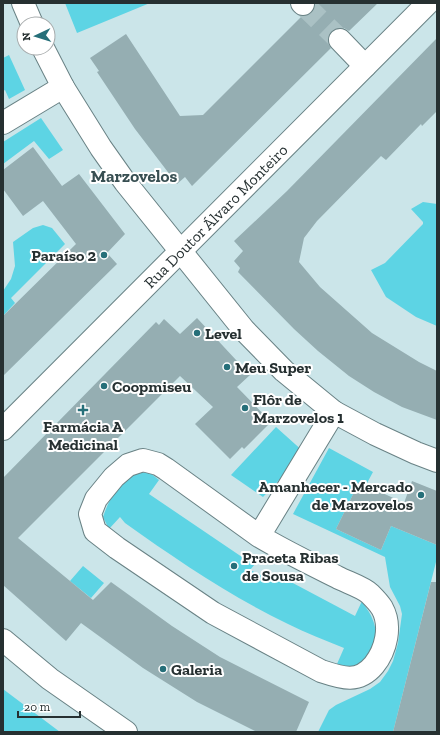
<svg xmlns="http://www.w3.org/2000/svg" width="440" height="735" font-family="'Zilla Slab',serif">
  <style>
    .green { fill: #5dd4e4 }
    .building { fill: #95aeb2 }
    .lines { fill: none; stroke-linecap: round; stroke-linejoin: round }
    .minor-tunnel { stroke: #aac1c4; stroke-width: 22; stroke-dasharray: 22 11; stroke-linecap: butt }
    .minor-casing { stroke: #698285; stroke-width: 24 }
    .minor { stroke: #fff; stroke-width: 22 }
    .poi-dot { fill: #266f79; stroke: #fff; stroke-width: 1.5 }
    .labels { text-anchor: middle; stroke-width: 4; stroke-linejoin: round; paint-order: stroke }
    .street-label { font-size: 16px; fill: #263031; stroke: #fff }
    .poi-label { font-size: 16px; font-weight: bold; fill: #263031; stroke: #fff; text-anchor: start }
    .neighbourhood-label { font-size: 17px; font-weight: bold; fill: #384f52; stroke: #fff }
  </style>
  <rect width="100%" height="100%" fill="#cbe5e9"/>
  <path class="green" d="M 65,3 L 150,3 L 77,33 Z
    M 9,55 L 25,90 L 9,99 L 5,90 L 3,91 L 3,58 Z
    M 41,118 L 63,150 L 49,159 L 34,141 L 3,164 L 3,142 Z
    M 423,202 L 437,204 L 437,326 L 416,317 L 386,297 L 371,270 L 385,263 L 423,224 L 423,222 L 411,209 Z
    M 43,225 L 52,228 L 65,244 L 11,298 L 15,303 L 3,316 L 3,291 L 11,279 L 15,266 L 13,242 L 33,228 Z
    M 276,427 L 305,453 L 263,497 L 231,475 Z
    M 329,448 L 373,472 L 366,485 L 359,482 L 336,529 L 381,550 L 391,526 L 437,545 L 437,558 L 393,732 L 318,732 L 329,710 L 336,705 L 370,689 L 380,682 L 388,671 L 393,661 L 398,643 L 402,614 L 400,606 L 390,587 L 385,557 L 293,514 Z
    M 149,472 L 159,480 L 149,494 L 242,557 L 255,564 L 250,570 L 270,579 L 274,573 L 355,616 L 362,601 C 365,607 370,612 372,618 C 380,635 375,656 358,665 C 354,667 350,668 346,669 L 337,664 L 344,648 C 325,640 306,633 288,624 C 230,596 177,560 125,523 L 120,517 L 109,529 L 103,517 C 108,502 117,484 131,475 C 136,473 144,473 149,472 Z
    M 83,566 L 104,583 L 91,598 L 70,581 Z
    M 3,689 L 60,732 L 3,732 Z"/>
  <path class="building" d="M 315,3 L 378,3 L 349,31 L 344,28 L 337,28 L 331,31 L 328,37 L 328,43 L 331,48 L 192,186 L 185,177 L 177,184 L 135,129 L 97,72 L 99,71 L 90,58 L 126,34 L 180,116 L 203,115 L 302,16 L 307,16 L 312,13 L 315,8 Z
    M 437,38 L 437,111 L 422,126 L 421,124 L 386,160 L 381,156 L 317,221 L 304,238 L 299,262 L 320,287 L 372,333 L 419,362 L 437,371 L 437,420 L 402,407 L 374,392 L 349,376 L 318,351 L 294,329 L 238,272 L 240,268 L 234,261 L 243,251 L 234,241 L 287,191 Z
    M 33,147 L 62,186 L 79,174 L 125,234 L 107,253 L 117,264 L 3,376 L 3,316 L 76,244 L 43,201 L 23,216 L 3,189 L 3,170 Z
    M 197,318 L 250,375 L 237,387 L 271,422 L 244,449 L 242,447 L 230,459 L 195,424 L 213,407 L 180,376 L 18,538 L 93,600 L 111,582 L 172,626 L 220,657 L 309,702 L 296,732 L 257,732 L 197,702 L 143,668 L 81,623 L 66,641 L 3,585 L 3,478 L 156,322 L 159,325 L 164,319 L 180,334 Z
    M 412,481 L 437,491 L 437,545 L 391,526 L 381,550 L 336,529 L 359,482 L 404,503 Z
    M 431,582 L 437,582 L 437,732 L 393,732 Z"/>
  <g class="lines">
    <path class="minor-tunnel" d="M 303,4 L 340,40"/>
    <g class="minor-casing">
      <g id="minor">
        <path d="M 23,3 L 32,24"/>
        <path d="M 302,3 L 303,4"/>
        <path d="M 340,40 L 365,66"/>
        <path d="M 43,48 L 63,87 L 101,148 L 125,182 L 244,330 L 284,371 L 334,412 L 375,434 L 416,453 L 437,461"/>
        <path d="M 3,123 L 63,87"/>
        <path id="s1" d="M 3,429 L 428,3"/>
        <path d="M 259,536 C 284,551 311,564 337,577 C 346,582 363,587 370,594 C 374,598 379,603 382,608 C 392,626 386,650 374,665 C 358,684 342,678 321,671 L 213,613 L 117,548 L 95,531 L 90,514 L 96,499 L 114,477 L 128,465 L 143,460 L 158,464 L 166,469 L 259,536 L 334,412"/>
        <path d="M 3,640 L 50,679 L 126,732"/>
      </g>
    </g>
    <use href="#minor" class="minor"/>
  </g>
  <g class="poi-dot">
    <circle cx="104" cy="255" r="4"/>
    <circle cx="197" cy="333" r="4"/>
    <circle cx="227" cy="367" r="4"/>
    <circle cx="104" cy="386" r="4"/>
    <circle cx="245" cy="408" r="4"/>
    <path d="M81 404h4v4h4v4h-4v4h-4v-4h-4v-4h4z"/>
    <circle cx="421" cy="495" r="4"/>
    <circle cx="234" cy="566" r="4"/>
    <circle cx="163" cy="669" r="4"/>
  </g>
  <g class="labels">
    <g class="street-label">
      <text dy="6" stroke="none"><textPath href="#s1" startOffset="301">Rua Doutor Álvaro Monteiro</textPath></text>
    </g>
    <g class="poi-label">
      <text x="96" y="261" text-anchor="end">Paraíso 2</text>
      <text x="205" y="339">Level</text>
      <text x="235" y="373">Meu Super</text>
      <text x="112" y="392">Coopmiseu</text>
      <text x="253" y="405">Flôr de<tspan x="253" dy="18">Marzovelos 1</tspan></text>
      <text x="83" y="432" text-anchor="middle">Farmácia A<tspan x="83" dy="18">Medicinal</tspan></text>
      <text x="413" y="492" text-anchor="end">Amanhecer - Mercado<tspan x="413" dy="18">de Marzovelos</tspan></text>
      <text x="242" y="563">Praceta Ribas<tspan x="242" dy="18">de Sousa</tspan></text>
      <text x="171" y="675">Galeria</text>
    </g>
    <g class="neighbourhood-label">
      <text x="134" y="182">Marzovelos</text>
    </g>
  </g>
  <rect width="440" height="735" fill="none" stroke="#263031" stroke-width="8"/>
  <g transform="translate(36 36) rotate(266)"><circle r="19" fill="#ffffff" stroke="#a8acad"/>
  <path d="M0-3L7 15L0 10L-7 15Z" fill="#266f79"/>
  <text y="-6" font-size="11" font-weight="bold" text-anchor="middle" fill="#263031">N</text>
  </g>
  <path d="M18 711v6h62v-6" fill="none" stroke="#263031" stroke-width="2"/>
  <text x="24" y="711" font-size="12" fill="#263031" stroke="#ffffff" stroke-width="3" paint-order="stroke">20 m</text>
</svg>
